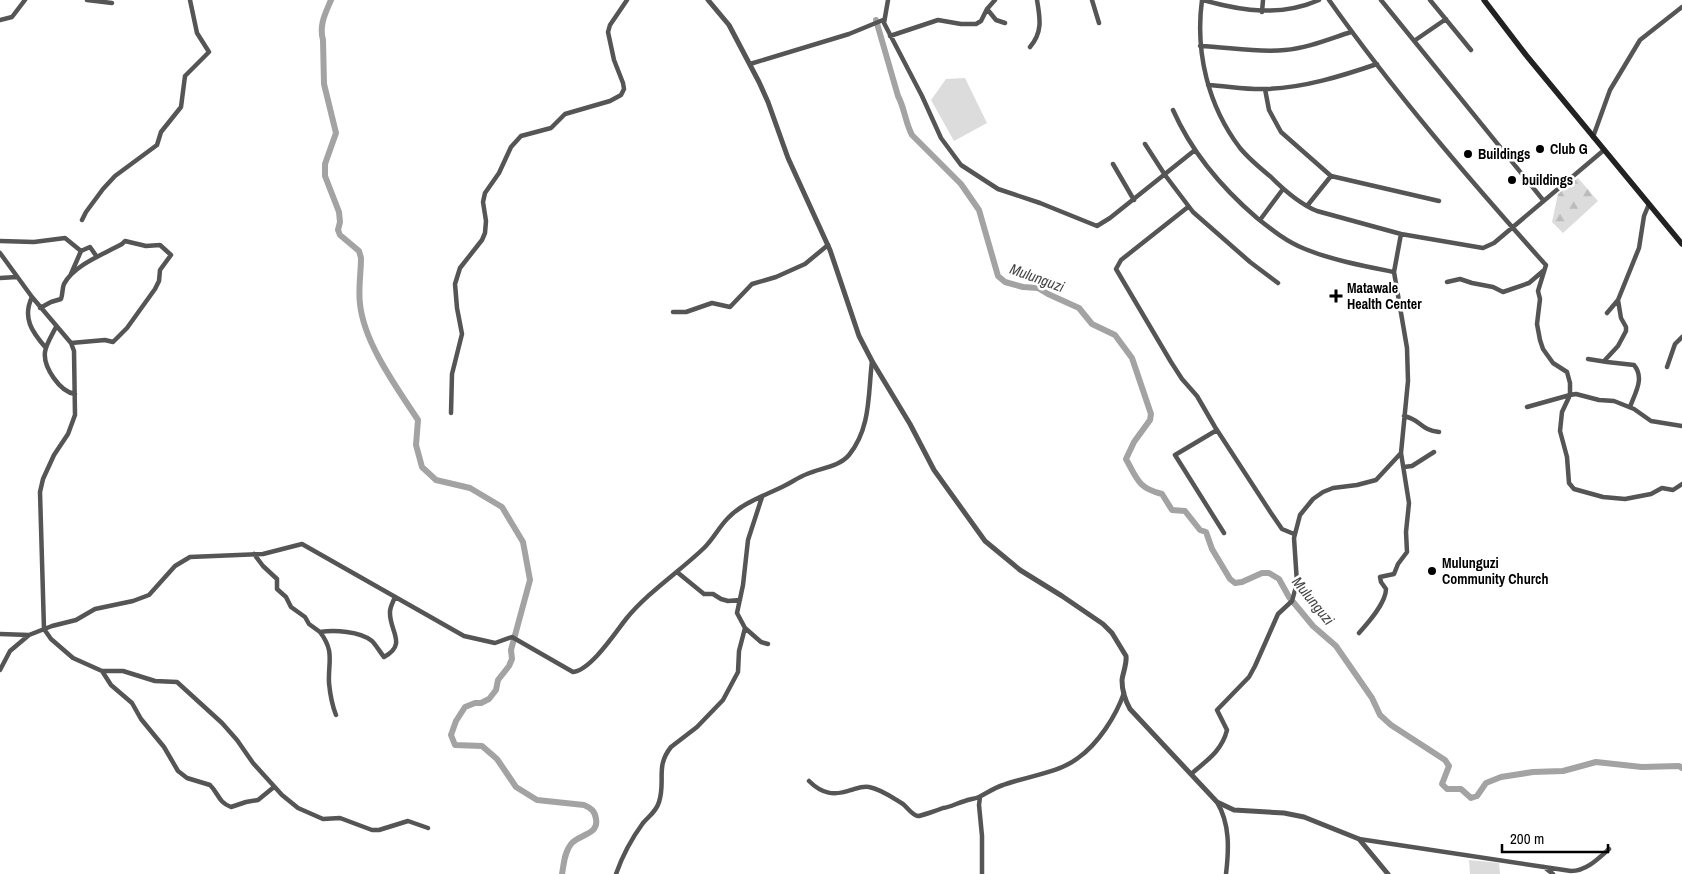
<svg xmlns="http://www.w3.org/2000/svg" width="1682" height="874" font-family="'Archivo Narrow',sans-serif">
  <style>
    .forest { fill: url(#forest-firs) }
    .pitch { fill: #dcdcdc }
    .lines { fill: none; stroke-linecap: round; stroke-linejoin: round }
    .river { stroke: #a3a3a3; stroke-width: 6 }
    .minor { stroke: #555; stroke-width: 4.5 }
    .tertiary { stroke: #555; stroke-width: 5 }
    .secondary { stroke: #222; stroke-width: 5.5 }
    .poi-dot { fill: #000; stroke: #fff; stroke-width: 2 }
    .labels { text-anchor: middle; stroke-width: 5; stroke-linejoin: round; paint-order: stroke }
    .poi-label { font-size: 14px; font-weight: bold; fill: #000; stroke: #fff; text-anchor: start }
    .water-label { font-size: 15px; font-style: italic; fill: #444; stroke: #fff }
  </style>
  <defs>
    <pattern id="forest-firs" width="22" height="20" patternUnits="userSpaceOnUse" patternTransform="scale(1.25)"><rect width="22" height="20" fill="#dcdcdc"/><path d="M5 1l3.5 6h-7zM16 11l3.5 6h-7z" fill="#bbb"/></pattern>
  </defs>
  <rect width="100%" height="100%" fill="#fff"/>
  <path class="forest" d="M 1578,178 L 1598,201 L 1563,233 L 1552,222 L 1558,194 Z"/>
  <path class="pitch" d="M 965,78 L 987,123 L 954,141 L 931,100 L 946,79 Z
    M 1469,860 L 1499,863 L 1500,874 L 1470,874 Z"/>
  <g class="lines">
    <path class="river" d="M 331,0 C 325,14 319,25 323,40 L 324,84 L 336,133 L 325,164 L 325,176 L 339,212 L 340,222 L 338,230 L 340,235 L 359,251 L 361,258 C 361,273 358,289 360,304 C 364,343 397,388 418,420 L 416,445 L 422,467 L 436,480 L 470,488 L 502,507 L 523,542 L 530,580 L 511,650 L 512,659 L 509,666 L 498,680 L 496,690 L 489,699 L 481,703 L 475,703 L 465,707 L 456,721 L 451,735 L 455,745 L 482,746 L 497,759 L 516,787 L 537,800 L 584,805 C 591,808 595,811 596,819 C 599,835 579,834 571,844 C 564,853 564,864 562,874
      M 876,20 L 898,96 C 905,109 905,122 912,135 L 961,184 L 979,210 L 998,276 L 1005,282 L 1023,287 L 1038,288 L 1048,294 L 1079,308 L 1092,324 L 1115,335 L 1132,358 L 1151,414 L 1150,420 L 1134,442 L 1126,459 C 1137,479 1138,488 1162,494 L 1172,510 L 1185,511 L 1200,530 L 1206,532 L 1212,549 L 1230,579 L 1235,583 L 1242,582 L 1262,573 L 1269,573 L 1279,579 L 1289,597 L 1313,626 L 1336,646 L 1372,698 L 1380,715 L 1391,725 L 1445,760 L 1449,766 L 1442,784 L 1447,789 L 1461,789 L 1471,798 L 1477,796 L 1486,783 L 1501,777 L 1533,772 L 1563,771 L 1596,762 L 1642,767 L 1679,766 L 1682,768"/>
    <path class="minor" d="M 87,0 L 112,3
      M 888,0 L 884,23 L 922,96 L 941,138 L 961,165 L 998,189 L 1040,203 L 1097,226 L 1110,218 L 1195,150
      M 995,0 L 987,9 L 996,20 L 1005,23
      M 1092,0 L 1099,23
      M 1202,0 C 1195,52 1208,106 1240,148 C 1249,159 1260,168 1271,177 C 1284,190 1300,204 1317,211 L 1401,234 L 1483,248 L 1494,243 L 1604,150
      M 1203,0 C 1242,11 1281,17 1319,0
      M 1329,0 C 1394,92 1469,179 1544,263 L 1546,265 L 1538,291 L 1540,299 L 1537,324 L 1540,340 L 1543,349 L 1553,363 L 1567,372 L 1570,383 L 1570,395 L 1576,394 L 1599,400 L 1614,401 L 1634,409 L 1651,421 L 1682,426
      M 1381,0 L 1543,200
      M 1430,0 L 1471,50
      M 1262,12 L 1263,0
      M 0,20 L 12,17 L 25,0
      M 890,36 L 938,20 L 961,24 L 976,24 L 981,21 L 987,9
      M 1414,41 L 1446,19
      M 1200,46 C 1228,47 1257,53 1285,50 C 1308,48 1329,39 1351,32
      M 1030,47 C 1043,32 1040,18 1037,0
      M 750,64 L 849,34 L 883,20
      M 1208,85 C 1227,86 1248,90 1266,89 C 1303,88 1342,76 1377,64
      M 1265,89 L 1269,110 L 1281,132 L 1331,176 L 1439,201
      M 1173,110 C 1192,153 1222,188 1257,218 C 1272,230 1287,242 1305,249 C 1332,260 1364,266 1394,272 L 1401,234
      M 1593,137 L 1610,90 L 1640,40 L 1682,7
      M 1145,144 L 1165,175 L 1193,212 L 1250,262 L 1278,283
      M 1113,164 L 1134,200
      M 1307,206 L 1331,176
      M 1188,207 L 1121,260 L 1116,269 L 1171,362 L 1182,379 L 1197,396 L 1215,427 L 1271,513 L 1282,529 L 1294,534
      M 82,220 L 86,212 L 103,189 L 115,176 L 157,145 L 161,132 L 181,107 L 185,76 L 209,52 L 197,33 L 190,0
      M 1260,220 L 1283,189
      M 0,241 L 34,242 L 65,238 L 81,251
      M 0,253 L 32,297 L 71,343 L 74,351 L 75,415 L 68,434 L 54,455 L 43,479 L 40,492 L 44,629 L 51,639 L 73,658 L 102,671 L 123,671 L 155,681 L 177,682 L 222,723 L 237,740 L 253,763 L 282,795 L 298,808 L 323,819 L 340,818 L 372,830 L 379,830 L 408,821 L 428,828
      M 71,274 L 81,251 L 90,247 L 97,257
      M 0,278 L 17,277
      M 1447,282 L 1460,279 L 1472,283 L 1493,287 L 1503,292 L 1529,283 L 1543,271
      M 32,297 C 22,318 32,332 46,348
      M 1618,300 L 1621,318 L 1626,327 L 1626,331 L 1618,346 L 1605,360 L 1607,362 L 1634,365 C 1645,378 1635,393 1630,407
      M 40,308 L 51,302 L 61,299 C 63,294 62,288 64,284 C 74,265 104,254 122,244 L 125,241 L 146,246 L 160,245 L 171,255 L 160,270 L 159,281 L 155,289 L 127,328 L 113,342 L 105,340 L 71,343
      M 673,312 L 686,312 L 712,303 L 730,307 L 752,284 L 776,277 L 805,264 L 828,245
      M 1607,313 L 1618,300 L 1639,248 L 1644,216 L 1649,204
      M 56,327 C 52,335 46,344 45,352 C 43,367 60,392 75,394
      M 1588,359 L 1607,362
      M 1667,367 L 1675,344 L 1682,337
      M 1570,395 L 1562,412 L 1560,431 L 1567,457 L 1569,483 L 1574,489 L 1603,497 L 1625,499 L 1651,494 L 1662,488 L 1673,490 L 1682,484
      M 1527,407 L 1570,395
      M 451,413 L 452,374 L 462,334 L 457,308 L 455,284 L 460,268 L 482,240 L 485,233 L 486,221 L 483,202 L 485,193 L 499,173 L 511,147 L 521,136 L 551,128 L 565,114 L 610,101 L 621,95 L 624,89 L 623,83 L 614,60 L 608,32 L 610,25 L 627,0
      M 1404,416 C 1422,420 1420,430 1439,432
      M 1217,430 L 1175,455 L 1224,533
      M 1404,467 L 1412,466 L 1434,452
      M 254,554 L 263,566 L 277,579 L 277,589 L 286,597 L 291,607 L 305,617 L 309,624 L 320,632 C 334,630 360,631 372,641 C 376,645 380,652 384,657 C 408,644 389,631 390,612 C 390,607 393,602 395,597
      M 677,572 L 704,594 L 713,594 L 721,599 L 728,601 L 740,600
      M 745,628 L 761,642 L 768,644
      M 320,632 C 335,652 328,661 329,683 C 330,693 332,705 336,715
      M 1359,633 C 1368,623 1386,603 1386,589 L 1381,582 L 1380,577 L 1394,574 L 1398,564 L 1407,552 L 1406,532 L 1409,503 L 1401,453 L 1408,381 L 1407,348 L 1394,272
      M 0,634 L 29,635
      M 0,670 L 10,651 L 29,635 L 52,626 L 76,620 L 95,609 L 133,601 L 149,595 L 175,566 L 190,557 L 263,554 L 302,544 L 464,636 L 495,643 L 512,637 L 573,672 C 591,670 615,633 626,619 C 648,592 679,572 704,548 C 714,538 719,527 728,518 C 742,503 766,495 784,486 C 792,482 799,477 807,474 C 820,468 839,467 849,455 C 871,428 868,394 872,361
      M 102,671 L 111,685 L 132,703 L 141,719 L 164,747 L 178,771 L 187,778 L 210,785 C 219,794 218,802 231,807 L 246,802 L 258,800 L 274,787
      M 1191,774 C 1206,761 1222,751 1227,730 L 1217,710 L 1249,677 L 1255,666 L 1278,614 L 1292,601 L 1297,583 L 1294,538 L 1300,515 L 1313,499 L 1323,492 L 1333,488 L 1357,485 L 1376,480 L 1401,453
      M 809,781 C 822,794 834,796 851,790 C 858,788 862,786 869,787 C 881,789 893,798 903,804 C 908,808 912,815 918,816 C 921,816 938,810 943,808 C 951,807 957,803 965,801 C 969,799 975,799 979,797 C 987,793 994,788 1003,785 C 1027,776 1057,774 1078,758 C 1098,744 1116,716 1124,693
      M 980,797 L 979,805 L 982,836 L 982,874
      M 1217,802 C 1230,824 1229,849 1226,874
      M 1359,839 L 1571,871 C 1586,871 1598,859 1609,849
      M 1544,867 L 1553,874
      M 616,874 C 622,857 632,838 643,823 C 649,816 656,812 659,802 C 666,780 655,767 671,747 L 697,727 L 723,700 L 738,672 L 739,651 L 745,628 L 737,613 L 743,585 L 748,540 L 762,497"/>
    <path class="tertiary" d="M 708,0 L 729,25 L 759,82 L 768,102 L 788,158 L 830,250 L 859,336 L 872,361 L 910,424 L 934,470 L 985,541 L 1020,570 L 1062,596 L 1103,624 L 1112,633 L 1126,656 C 1127,664 1123,672 1122,680 C 1122,690 1125,700 1130,709 L 1217,802 L 1234,810 L 1284,813 L 1304,817 L 1359,839 L 1388,874"/>
    <path class="secondary" d="M 1484,0 L 1526,55 L 1682,244"/>
  </g>
  <g class="poi-dot">
    <circle cx="1540" cy="149" r="5"/>
    <circle cx="1468" cy="154" r="5"/>
    <circle cx="1512" cy="180" r="5"/>
    <path d="M1333.5 288.5h5v5h5v5h-5v5h-5v-5h-5v-5h5z"/>
    <circle cx="1432" cy="571" r="5"/>
  </g>
  <g class="labels">
    <g class="poi-label">
      <text x="1550" y="154">Club G</text>
      <text x="1478" y="159">Buildings</text>
      <text x="1522" y="185">buildings</text>
      <text x="1347" y="293">Matawale<tspan x="1347" dy="16">Health Center</tspan></text>
      <text x="1442" y="568">Mulunguzi<tspan x="1442" dy="16">Community Church</tspan></text>
    </g>
    <g class="water-label">
      <text transform="translate(1037 278) rotate(20)" y="5">Mulunguzi</text>
      <text transform="translate(1313 601) rotate(51)" y="5">Mulunguzi</text>
    </g>
  </g>
  <path d="M1502 844v8h106v-8" fill="none" stroke="#000000" stroke-width="2.5"/>
  <text x="1510" y="844" font-size="15" fill="#000000" stroke="#ffffff" stroke-width="4" paint-order="stroke">200 m</text>
</svg>
